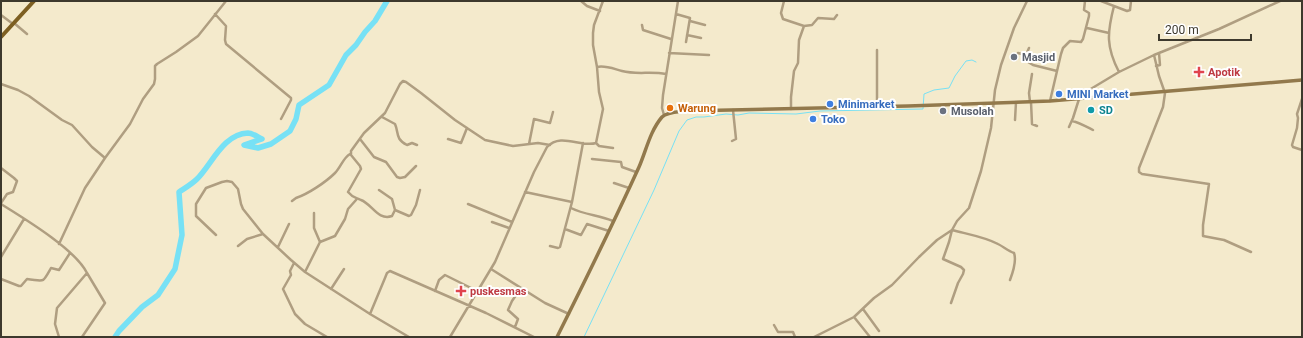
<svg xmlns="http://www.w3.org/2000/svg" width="1303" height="338" font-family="Roboto,sans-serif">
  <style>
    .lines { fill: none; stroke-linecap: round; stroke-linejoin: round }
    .stream { stroke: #77e1f5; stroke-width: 1 }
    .river { stroke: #77e1f5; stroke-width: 5.5 }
    .street { stroke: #af9e81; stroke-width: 2.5 }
    .secondary { stroke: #92794c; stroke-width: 3.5 }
    .primary { stroke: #7d5f22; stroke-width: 4 }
    .worship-dot { fill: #6b7280; stroke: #fff; stroke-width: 1.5 }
    .health-dot { fill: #e0444e; stroke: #fff; stroke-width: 1.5 }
    .shop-dot { fill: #3f7fe0; stroke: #fff; stroke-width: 1.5 }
    .food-dot { fill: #e8710a; stroke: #fff; stroke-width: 1.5 }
    .culture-dot { fill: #0f9aa8; stroke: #fff; stroke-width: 1.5 }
    .labels { text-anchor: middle; stroke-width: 4; stroke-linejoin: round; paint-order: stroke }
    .worship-label { font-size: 11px; font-weight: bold; fill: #5b616d; stroke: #fff; text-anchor: start }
    .health-label { font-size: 11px; font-weight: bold; fill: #be3a42; stroke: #fff; text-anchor: start }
    .shop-label { font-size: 11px; font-weight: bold; fill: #366cbe; stroke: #fff; text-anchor: start }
    .food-label { font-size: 11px; font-weight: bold; fill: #c56008; stroke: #fff; text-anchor: start }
    .culture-label { font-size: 11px; font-weight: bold; fill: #0d838f; stroke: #fff; text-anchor: start }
  </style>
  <rect width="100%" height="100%" fill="#f4eacc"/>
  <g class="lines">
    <path class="stream" d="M 584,337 L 654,190 L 679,131 L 687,120 L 696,117 L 704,117 L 726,114 L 738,115 L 749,113 L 796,114 L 820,111 L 923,109 L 924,94 L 934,90 L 949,88 L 955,76 L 966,61 L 972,60 L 976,62"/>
    <path class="river" d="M 115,337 L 119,331 L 142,307 L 158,295 L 175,269 L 182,235 L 179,192 C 185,188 192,184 197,179 C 212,164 223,134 248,133 C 252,133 258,137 262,139 L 244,145 L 258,148 L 271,144 L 290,131 L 296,119 L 299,105 L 329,85 L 346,55 L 356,45 L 365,32 L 375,21 L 387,1"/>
    <path class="street" d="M 581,1 L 587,6 L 600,11
      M 784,1 L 781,13 L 783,19 L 804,26
      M 1101,1 L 1127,11 L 1130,10 L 1131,1
      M 1114,6 C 1107,33 1106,47 1119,72
      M 215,14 L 226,26 L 225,40 L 226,44 L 291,98 L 291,100 L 281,119
      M 676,14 L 690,18 L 686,42
      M 1,15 L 13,24
      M 690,21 L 705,25
      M 14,23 L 27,34
      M 642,25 L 643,30 L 671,39
      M 1087,28 L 1109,33
      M 687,35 L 701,38
      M 1029,48 L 1026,55 L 1028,62 L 1033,65 L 1057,71
      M 669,53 L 709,55
      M 1018,53 L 1026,55
      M 1154,55 L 1159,76 L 1165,93 L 1163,107 L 1139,168 L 1139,172 L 1142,174 L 1209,184 L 1203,225 L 1203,236 L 1224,240 L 1251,252
      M 1156,66 L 1160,65 L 1159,53
      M 597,67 C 605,65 614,69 622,71 C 636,75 651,71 666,74
      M 1,84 L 18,90 L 29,96 L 62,120 L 72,125 L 92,147 L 105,158 L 130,124 L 143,99 L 154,84 L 155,79 L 155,66 L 157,64 L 176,52 L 198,36 L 226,1
      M 1302,99 L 1297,114 L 1298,118 L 1297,128 L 1292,145 L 1293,147 L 1302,150
      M 1050,101 L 1061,54 L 1063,48 L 1070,41 L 1081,42 L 1083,39 L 1089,16 L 1089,13 L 1084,10 L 1085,1
      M 1030,102 L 1029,93 L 1032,74
      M 1031,102 L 1032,124 L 1037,126
      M 877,107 L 877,50
      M 791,109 L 791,97 L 794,71 L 798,63 L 799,40 L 804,26 L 812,25 L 818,18 L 834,19 L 837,15
      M 664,115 L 662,108 L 663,95 L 678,1
      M 382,117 L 395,124 C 399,133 395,139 407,145 L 412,143 L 417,145
      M 1015,120 L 1016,102
      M 1072,121 C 1078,122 1087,127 1093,130
      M 1069,127 L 1073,118 L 1079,99 L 1089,90 L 1119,72 L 1154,55 L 1219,29 L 1280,1
      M 360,139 L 374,157 L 386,162 L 397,177 L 400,178 L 405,177 L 416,166
      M 448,139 L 461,143 L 467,128
      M 732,141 L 736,139 L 733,110
      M 596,143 L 603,109 L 599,92 L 597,67 L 593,45 L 593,33 L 594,25 L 603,1
      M 529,144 L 534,119 L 550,123 L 553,112
      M 592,159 L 621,162 L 622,167 L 636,172
      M 1,168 L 14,178 L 17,181 L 13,192 L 7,194 L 1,203
      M 614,183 L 629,188
      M 379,190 L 392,199 L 395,210
      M 420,190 L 416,205 L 411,215 L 409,216 L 395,210 L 392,216 C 378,221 372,204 361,200 C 355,197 353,198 348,192 L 361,169 L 360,166 L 351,155 L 351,151 L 364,133 L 385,113 L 400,84 L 403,81 L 406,82 L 421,93 L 455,120 L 485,140 L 513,146 L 538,143 L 550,145
      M 525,192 L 572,202 L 560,247 L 558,248 L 550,246
      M 292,201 L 296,198 C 308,194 326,182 335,173 C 341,167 343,158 350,154
      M 572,202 L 583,143
      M 1,204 C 25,219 75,249 87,273 L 57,308 L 55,324 L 59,337
      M 468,204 L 512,222
      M 571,208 C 585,215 599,215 613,221
      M 314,213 L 314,228 L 320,242
      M 492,222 L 509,228
      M 565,229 L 581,235 L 587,224 L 609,231
      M 216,235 L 196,216 L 196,204 L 206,188 L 222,182 L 227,181 L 232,182 L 238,189 L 241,204 L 243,209 L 263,234 L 291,260 L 305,272 L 370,314 L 409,337
      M 59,244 L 85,188 L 105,158
      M 238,246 L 247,239 L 263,234
      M 278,247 L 289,224
      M 1,257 L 24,219
      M 294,263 L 290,271 L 291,275 L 283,289 L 295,314 L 305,324 L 327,337
      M 491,269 L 545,303 L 569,314
      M 305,272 L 320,242 L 335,236 L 345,219 L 348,209 L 356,200
      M 1,279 L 19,286 L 21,286 L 27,279 C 45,281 42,284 51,268 L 59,270 L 70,253
      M 331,289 L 344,269
      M 435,291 L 439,280 L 445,275 L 477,291
      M 951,303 L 958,283 L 963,274 L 964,270 L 961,267 L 943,259 L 949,242 L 952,230 C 967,234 985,237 998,244 C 1004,247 1008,251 1014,253 C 1017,261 1013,272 1010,280
      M 863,309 L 879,331
      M 370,314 L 385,278 L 387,273 L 390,271 L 486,313 L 534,337
      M 854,317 L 870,337
      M 774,325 L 778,332 L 793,332 L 795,337
      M 515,327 L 518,319 L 508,310 L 512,301 L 521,288
      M 82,337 L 105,303 L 87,273
      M 450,337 L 495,262 L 534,172 L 547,147 C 561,132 581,148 596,143 L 599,146 L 613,148
      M 814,337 L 854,317 L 874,298 L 892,285 L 919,257 L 937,240 L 952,230 L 957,221 L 969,208 L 981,171 L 991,128 L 995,90 L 1001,65 L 1014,28 L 1027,1"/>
    <path class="secondary" d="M 557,337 C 585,281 613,224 639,167 C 646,151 650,131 662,117 C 667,112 678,112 685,111 L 908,106 L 1050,101 L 1302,80"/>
    <path class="primary" d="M 1,37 L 34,1"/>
  </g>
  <g class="worship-dot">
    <circle cx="1014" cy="57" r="4"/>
    <circle cx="943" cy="111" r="4"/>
  </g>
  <g class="health-dot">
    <path d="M1197 66h4v4h4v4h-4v4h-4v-4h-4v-4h4z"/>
    <path d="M459 285h4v4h4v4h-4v4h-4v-4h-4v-4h4z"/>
  </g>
  <g class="shop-dot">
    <circle cx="1059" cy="94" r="4"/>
    <circle cx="830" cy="104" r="4"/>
    <circle cx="813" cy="119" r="4"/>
  </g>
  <circle class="food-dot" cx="670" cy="108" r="4"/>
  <circle class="culture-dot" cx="1091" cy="110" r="4"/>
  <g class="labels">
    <g class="worship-label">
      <text x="1022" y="61">Masjid</text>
      <text x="951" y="115">Musolah</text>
    </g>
    <g class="health-label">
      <text x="1208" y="76">Apotik</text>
      <text x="470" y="295">puskesmas</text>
    </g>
    <g class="shop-label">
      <text x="1067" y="98">MINI Market</text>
      <text x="838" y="108">Minimarket</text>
      <text x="821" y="123">Toko</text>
    </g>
    <g class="food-label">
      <text x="678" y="112">Warung</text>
    </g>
    <g class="culture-label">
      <text x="1099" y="114">SD</text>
    </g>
  </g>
  <rect width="1303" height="338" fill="none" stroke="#3d392d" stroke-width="4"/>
  <path d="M1159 34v6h92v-6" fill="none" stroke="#3d392d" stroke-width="2"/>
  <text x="1165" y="34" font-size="12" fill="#3d392d" stroke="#ffffff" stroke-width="3" paint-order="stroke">200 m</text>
</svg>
